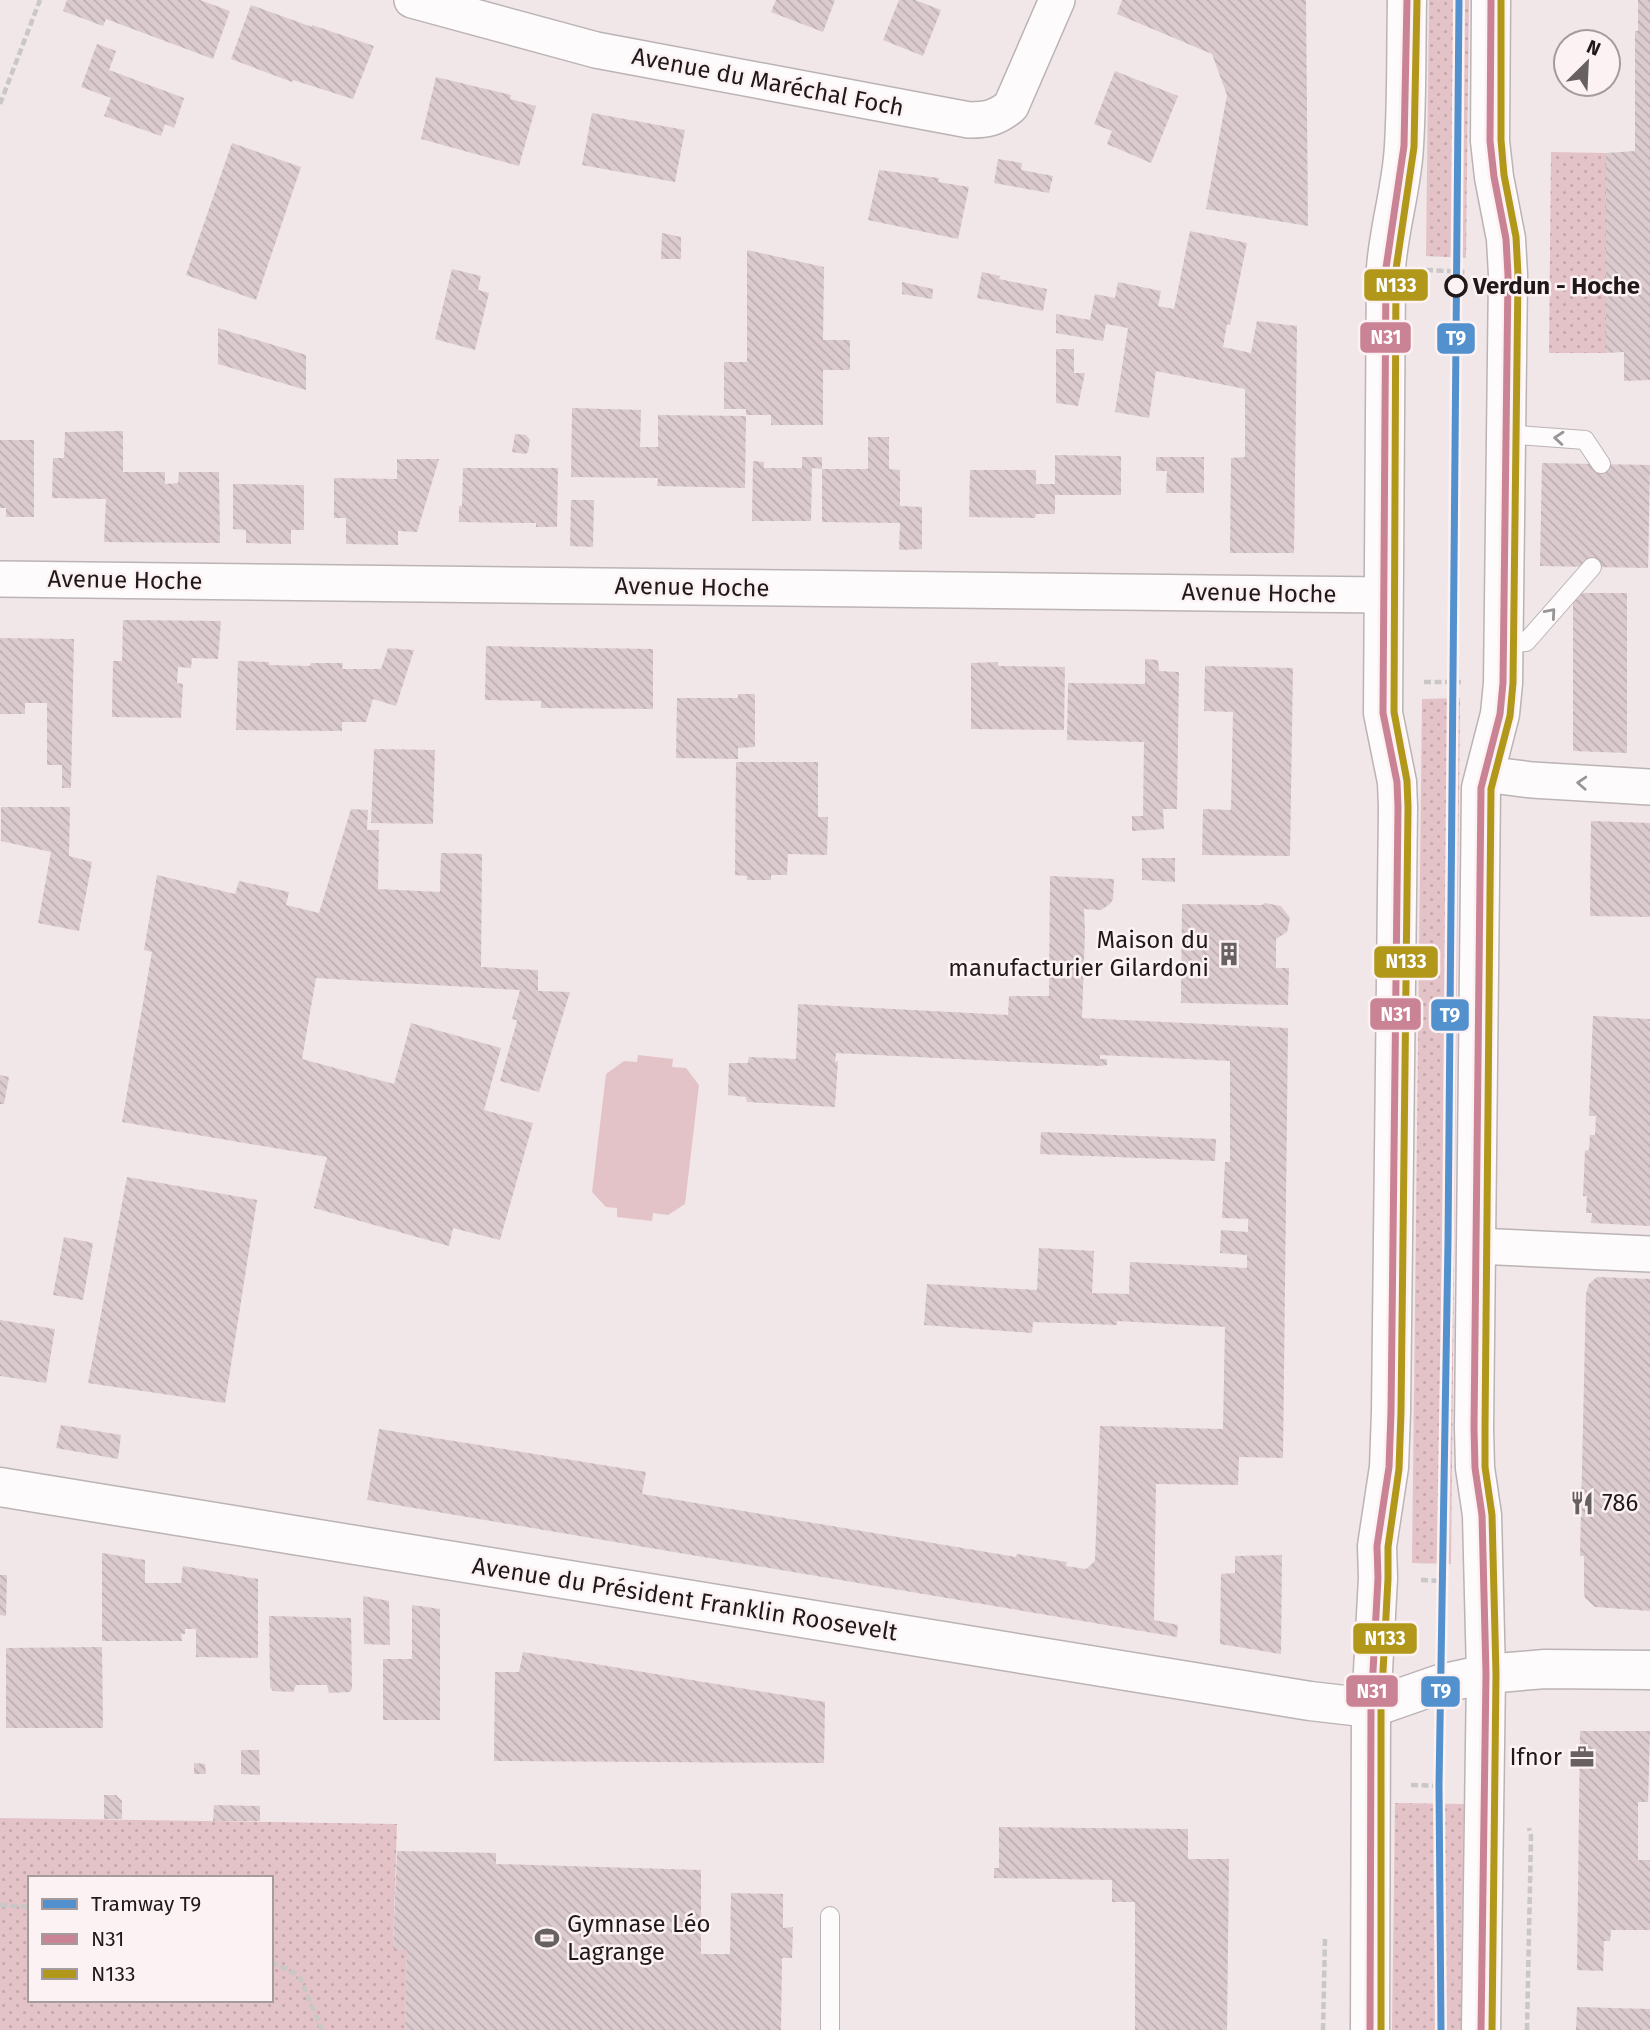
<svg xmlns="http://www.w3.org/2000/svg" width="1650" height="2030" font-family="'Fira Sans',sans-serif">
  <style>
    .green { fill: url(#green-dots); fill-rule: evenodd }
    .pitch { fill: #e4c3c8 }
    .building { fill: url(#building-back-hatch) }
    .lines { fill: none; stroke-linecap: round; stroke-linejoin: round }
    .lane-casing { stroke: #bbb3b4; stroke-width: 20 }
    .street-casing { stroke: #bbb3b4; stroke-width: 38 }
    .secondary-casing { stroke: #bbb3b4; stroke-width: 41 }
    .primary-casing { stroke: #bbb3b4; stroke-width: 41 }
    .path { stroke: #cac7c7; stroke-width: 4.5; stroke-dasharray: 7 3.5; stroke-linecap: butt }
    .lane { stroke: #fdfbfc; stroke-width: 18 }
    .street { stroke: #fdfbfc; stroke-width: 35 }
    .secondary { stroke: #fdfbfc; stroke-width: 38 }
    .primary { stroke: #fdfbfc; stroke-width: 38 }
    .bus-1-casing { stroke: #fdf2f3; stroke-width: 12 }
    .bus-2-casing { stroke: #fdf2f3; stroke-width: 12 }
    .bus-1 { stroke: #ca8394; stroke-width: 7 }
    .bus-2 { stroke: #b1981b; stroke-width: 7 }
    .tram-1-casing { stroke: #fdf2f3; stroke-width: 12 }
    .tram-1 { stroke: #5291ce; stroke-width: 7 }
    .oneway { stroke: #999596 }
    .stop-dot { fill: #fdf2f3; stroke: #1f1919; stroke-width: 3.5 }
    .labels { text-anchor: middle; stroke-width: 5; stroke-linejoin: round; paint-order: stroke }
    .street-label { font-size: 24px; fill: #1f1919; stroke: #fdf2f3 }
    .stop-label { font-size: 24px; font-weight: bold; fill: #1f1919; stroke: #fdf2f3; text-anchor: start }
    .poi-label { font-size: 24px; fill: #1f1919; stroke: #fdf2f3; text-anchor: end }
    .line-badge { stroke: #fdf2f3; stroke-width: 2.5 }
    .badge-label { font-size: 19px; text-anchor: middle; font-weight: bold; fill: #fff }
  </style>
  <defs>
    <pattern id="green-dots" width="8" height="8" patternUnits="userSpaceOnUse" patternTransform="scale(1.75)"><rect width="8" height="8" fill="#e4c3c8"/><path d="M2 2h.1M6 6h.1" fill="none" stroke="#c3a7ab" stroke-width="1.8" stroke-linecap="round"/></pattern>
    <pattern id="building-back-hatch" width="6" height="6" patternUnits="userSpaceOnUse" patternTransform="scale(1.75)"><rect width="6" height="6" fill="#dccbce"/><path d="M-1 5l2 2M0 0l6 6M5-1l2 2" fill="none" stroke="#bcaeb0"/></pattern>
  </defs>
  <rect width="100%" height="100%" fill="#f1e6e8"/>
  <path class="green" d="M 1429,0 L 1469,0 L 1466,258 L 1426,256 Z
    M 1551,152 L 1606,153 L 1606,353 L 1549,353 Z
    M 1460,698 L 1451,1564 L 1412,1563 L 1422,699 Z
    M 1395,1803 L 1464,1804 L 1461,2030 L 1392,2030 Z
    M 0,1818 L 397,1824 L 393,1948 L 407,1950 L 405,2030 L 0,2030 ZM 30,1878 L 271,1878 L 271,2000 L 30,2000 Z"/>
  <path class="pitch" d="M 638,1055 L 673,1059 L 672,1067 L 686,1068 L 699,1085 L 685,1204 L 668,1215 L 653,1213 L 652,1221 L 617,1217 L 617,1208 L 606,1207 L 592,1192 L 606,1074 L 624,1061 L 637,1062 Z"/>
  <path class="building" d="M 67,0 L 200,0 L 230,11 L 213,59 L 106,19 L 103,26 L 63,11 Z
    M 776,0 L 835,0 L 823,32 L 771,12 Z
    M 899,0 L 915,0 L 941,10 L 923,56 L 883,40 Z
    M 1122,0 L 1306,0 L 1308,226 L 1206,209 L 1227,95 L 1212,54 L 1117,14 Z
    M 1638,0 L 1650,0 L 1650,380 L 1624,381 L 1624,352 L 1606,353 L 1606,153 L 1635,151 L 1635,31 L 1638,31 Z
    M 251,5 L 312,27 L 312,25 L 374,46 L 353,99 L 293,80 L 292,82 L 231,59 Z
    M 97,44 L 116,51 L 109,70 L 184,98 L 174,128 L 165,124 L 161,136 L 104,116 L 111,98 L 81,87 Z
    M 1115,71 L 1178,96 L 1151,163 L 1107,144 L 1112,131 L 1094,124 Z
    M 436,77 L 511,95 L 510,99 L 536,106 L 519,166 L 421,139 Z
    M 592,113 L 685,130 L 675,182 L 582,165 Z
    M 232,143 L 301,167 L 256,300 L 186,275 Z
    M 998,159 L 1022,163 L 1021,170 L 1053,176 L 1049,193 L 994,183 Z
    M 879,170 L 939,178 L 938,182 L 969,187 L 958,239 L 868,220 Z
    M 1190,231 L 1247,243 L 1230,325 L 1227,324 L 1223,347 L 1251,353 L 1257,321 L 1297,326 L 1294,553 L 1230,553 L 1231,458 L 1245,457 L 1245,389 L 1156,371 L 1149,418 L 1115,412 L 1128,328 L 1106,324 L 1103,341 L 1056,333 L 1056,314 L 1090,320 L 1095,294 L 1115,298 L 1118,282 L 1161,291 L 1158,306 L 1174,309 Z
    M 662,233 L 681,237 L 681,259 L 661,259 Z
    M 747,250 L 824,267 L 823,340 L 850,340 L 850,370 L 823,370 L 823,425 L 771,425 L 771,415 L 746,415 L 746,409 L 724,409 L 724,362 L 747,362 Z
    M 452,269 L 481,276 L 478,290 L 489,293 L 475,350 L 435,339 Z
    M 982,272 L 1000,276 L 999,279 L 1047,289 L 1043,311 L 977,298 Z
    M 902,282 L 933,289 L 932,299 L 902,294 Z
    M 218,328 L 306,355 L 306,390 L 218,364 Z
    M 1056,349 L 1074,349 L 1074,373 L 1085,373 L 1078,406 L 1056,403 Z
    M 572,408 L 641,410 L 640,447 L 658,447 L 658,415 L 746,416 L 745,488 L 657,486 L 658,478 L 571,477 Z
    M 123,431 L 123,472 L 165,472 L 165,484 L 178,483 L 179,472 L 219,472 L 220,543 L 104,542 L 106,499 L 52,498 L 53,458 L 64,458 L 65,432 Z
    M 515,434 L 526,435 L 530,440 L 528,452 L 525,454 L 512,452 Z
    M 868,437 L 889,437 L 889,469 L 900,470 L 900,506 L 922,507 L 922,549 L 899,550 L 900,523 L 822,522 L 822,469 L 868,469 Z
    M 0,440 L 34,440 L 34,517 L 6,517 L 6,508 L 0,508 Z
    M 1055,455 L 1121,456 L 1121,495 L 1055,495 L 1055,514 L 1036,514 L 1035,518 L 969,517 L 970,470 L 1036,470 L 1036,484 L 1055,484 Z
    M 802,457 L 822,457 L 822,469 L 812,468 L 811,521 L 752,521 L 753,461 L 764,462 L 764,468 L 802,468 Z
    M 1156,457 L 1204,457 L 1204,493 L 1166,493 L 1167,471 L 1156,471 Z
    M 397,459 L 439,459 L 417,532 L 398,531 L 398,545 L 346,544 L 346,518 L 334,518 L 334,478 L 397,479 Z
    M 1542,463 L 1650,465 L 1648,568 L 1540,566 Z
    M 463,468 L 558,468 L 557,527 L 536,527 L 536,523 L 459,522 L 459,506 L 462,506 Z
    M 233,484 L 304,485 L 304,530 L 291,530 L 291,544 L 246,543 L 246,530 L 233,529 Z
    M 571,500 L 594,500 L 593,547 L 570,546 Z
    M 1573,593 L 1627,593 L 1627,753 L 1573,751 Z
    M 123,620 L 221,621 L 218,659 L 192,658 L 191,668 L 178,667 L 177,683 L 183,684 L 181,718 L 112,717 L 113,661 L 122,661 Z
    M 0,638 L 74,639 L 71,788 L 62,788 L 62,765 L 47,765 L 47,703 L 25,703 L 25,714 L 0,714 Z
    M 486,646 L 653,649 L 653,709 L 541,708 L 541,701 L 485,700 Z
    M 388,648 L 414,650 L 396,706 L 373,699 L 366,722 L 342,722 L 342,731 L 236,730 L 238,661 L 269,662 L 269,665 L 310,666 L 311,663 L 343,663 L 342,669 L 381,669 Z
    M 1145,659 L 1158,660 L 1159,671 L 1179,672 L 1177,809 L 1163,809 L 1164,829 L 1132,831 L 1132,816 L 1143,816 L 1144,742 L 1067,740 L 1068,683 L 1145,684 Z
    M 998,662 L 998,666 L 1065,667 L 1064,730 L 971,729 L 971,663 Z
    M 1205,666 L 1293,668 L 1290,856 L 1202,855 L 1203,809 L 1231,810 L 1233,712 L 1204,711 Z
    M 738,694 L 755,694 L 755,747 L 738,748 L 738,759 L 676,758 L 677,698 L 738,698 Z
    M 374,749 L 435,750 L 433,824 L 371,823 Z
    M 736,762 L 818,762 L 818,817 L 828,817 L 827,855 L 788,854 L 787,875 L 771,875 L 771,880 L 747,880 L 747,876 L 735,875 Z
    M 1,807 L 70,807 L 69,856 L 92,862 L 79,931 L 38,923 L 51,852 L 1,841 Z
    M 351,809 L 368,810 L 367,830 L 379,830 L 378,889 L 440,892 L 441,853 L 482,854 L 481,967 L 538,970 L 538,991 L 570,992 L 539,1092 L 500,1081 L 516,1025 L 517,1020 L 512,1019 L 520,990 L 316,978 L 302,1059 L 394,1084 L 411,1023 L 501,1048 L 484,1110 L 533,1123 L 500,1240 L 453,1228 L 449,1246 L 314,1208 L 327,1157 L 122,1122 L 152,952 L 144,950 L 157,875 L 235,894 L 239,881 L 289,892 L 286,905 L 319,913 Z
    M 1591,821 L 1650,823 L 1650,917 L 1590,916 Z
    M 1142,858 L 1175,858 L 1175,882 L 1142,880 Z
    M 1050,876 L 1114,879 L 1113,899 L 1110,904 L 1101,910 L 1084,909 L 1085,932 L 1082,1018 L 1288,1028 L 1283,1458 L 1239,1457 L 1238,1485 L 1156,1484 L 1154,1620 L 1178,1625 L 1177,1637 L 367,1500 L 379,1429 L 646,1472 L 642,1494 L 1016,1557 L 1017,1554 L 1067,1562 L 1066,1566 L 1086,1569 L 1095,1561 L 1100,1426 L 1223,1429 L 1225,1327 L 1117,1321 L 1117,1325 L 1033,1322 L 1032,1333 L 924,1325 L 927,1284 L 1037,1290 L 1039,1248 L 1094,1251 L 1092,1293 L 1129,1294 L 1130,1262 L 1247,1268 L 1247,1255 L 1220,1253 L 1221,1230 L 1248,1232 L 1248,1219 L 1222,1218 L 1225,1162 L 1230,1162 L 1230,1061 L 1100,1055 L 1100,1059 L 1107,1059 L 1107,1065 L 1100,1066 L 836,1053 L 835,1062 L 838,1061 L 835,1107 L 747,1102 L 746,1097 L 728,1095 L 729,1063 L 748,1063 L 749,1057 L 796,1059 L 798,1004 L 1008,1015 L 1009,996 L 1049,996 Z
    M 1265,903 L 1281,906 L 1290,918 L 1287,932 L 1276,939 L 1276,968 L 1289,968 L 1288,1005 L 1181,1003 L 1182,904 L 1262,905 Z
    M 1593,1016 L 1650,1019 L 1650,1226 L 1591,1223 L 1592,1213 L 1586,1213 L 1587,1196 L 1583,1196 L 1585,1151 L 1589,1150 L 1590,1135 L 1595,1135 L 1596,1116 L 1589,1116 Z
    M 0,1075 L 9,1077 L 4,1104 L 0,1104 Z
    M 1041,1132 L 1216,1139 L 1215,1161 L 1040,1154 Z
    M 127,1177 L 257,1200 L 225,1403 L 88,1383 Z
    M 64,1237 L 93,1243 L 83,1300 L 53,1295 Z
    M 1597,1277 L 1650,1279 L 1650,1611 L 1595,1607 L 1585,1598 L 1584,1592 L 1584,1556 L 1580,1556 L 1586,1294 L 1589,1284 Z
    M 0,1320 L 55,1329 L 46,1383 L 0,1376 Z
    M 61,1425 L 121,1435 L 118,1459 L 56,1448 Z
    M 102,1553 L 145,1560 L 145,1583 L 181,1583 L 183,1566 L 258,1579 L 258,1658 L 196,1657 L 196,1629 L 185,1629 L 185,1634 L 181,1634 L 182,1641 L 102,1641 Z
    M 1282,1555 L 1281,1654 L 1220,1644 L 1221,1574 L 1235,1573 L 1235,1556 Z
    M 0,1575 L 7,1575 L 6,1616 L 0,1615 Z
    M 363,1596 L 389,1601 L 390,1645 L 364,1644 Z
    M 412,1605 L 440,1609 L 440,1720 L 383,1720 L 383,1659 L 412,1659 Z
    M 269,1616 L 351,1618 L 352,1688 L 350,1692 L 329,1693 L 327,1685 L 296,1685 L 293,1692 L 273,1691 L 270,1686 Z
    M 102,1647 L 103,1728 L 6,1728 L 6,1648 Z
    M 523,1652 L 825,1702 L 824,1763 L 494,1761 L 495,1672 L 519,1672 Z
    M 1580,1731 L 1650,1731 L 1648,1802 L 1638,1802 L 1638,1860 L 1650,1860 L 1650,1930 L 1611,1930 L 1610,1941 L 1604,1941 L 1603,1971 L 1577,1970 Z
    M 241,1750 L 259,1750 L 260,1775 L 241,1774 Z
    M 194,1763 L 205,1764 L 206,1774 L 194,1774 Z
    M 104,1795 L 116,1795 L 122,1801 L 122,1819 L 104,1819 Z
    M 214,1805 L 260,1806 L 260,1821 L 213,1821 Z
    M 999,1827 L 1188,1829 L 1188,1859 L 1229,1859 L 1227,2030 L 1135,2030 L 1135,1902 L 1112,1902 L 1112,1880 L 994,1878 L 994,1868 L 999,1868 Z
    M 397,1851 L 496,1853 L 496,1864 L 701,1870 L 701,1954 L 730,1954 L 731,1893 L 783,1894 L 783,1928 L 793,1927 L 792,1958 L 782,1958 L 781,2030 L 405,2030 L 407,1950 L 393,1949 Z
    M 1577,2007 L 1650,2009 L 1650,2030 L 1576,2030 Z"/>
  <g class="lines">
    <g class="lane-casing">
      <path id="lane" d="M 1505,434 L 1585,440 L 1601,464
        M 1503,644 L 1526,642 L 1592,567
        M 830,2030 L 830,1916"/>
    </g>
    <g class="street-casing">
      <path id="street" d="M 412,0 L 596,50 L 969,120 C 987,120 997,118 1011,106 L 1057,0
        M 0,579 L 1383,595
        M 1484,774 L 1532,780 L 1650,787
        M 1476,1246 L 1650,1254"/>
    </g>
    <g class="secondary-casing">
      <path id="secondary" d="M 0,1487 L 1310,1701 L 1371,1708 L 1440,1684 L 1486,1674 L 1545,1669 L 1650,1670"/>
    </g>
    <g class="primary-casing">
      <path id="primary" d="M 1370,2030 L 1371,1708 L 1378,1578 L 1377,1546 L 1389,1467 L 1391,1412 L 1398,807 L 1397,782 L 1383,713 L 1386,268 C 1389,227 1402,187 1404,146 C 1407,97 1406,48 1407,0
        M 1481,2030 L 1486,1674 L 1482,1515 L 1475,1468 L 1474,1428 L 1481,788 L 1500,714 L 1503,683 L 1508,275 L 1506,239 L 1494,177 L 1490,141 L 1491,0"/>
    </g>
    <path class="path" d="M 0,104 L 40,0
      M 1426,270 L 1466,272
      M 1424,682 L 1461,682
      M 1421,1580 L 1443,1581
      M 1411,1785 L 1444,1786
      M 0,1905 L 30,1907
      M 271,1962 L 299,1975 L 322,2030
      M 1323,2030 L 1325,1938
      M 1527,2030 L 1531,1836 L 1529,1828"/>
    <use href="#lane" class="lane"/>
    <use href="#street" class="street"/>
    <use href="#secondary" class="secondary"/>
    <use href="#primary" class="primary"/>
    <g class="bus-1-casing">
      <path id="bus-1" d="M 1370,2030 L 1371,1708 L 1378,1578 L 1377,1546 L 1389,1467 L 1391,1412 L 1398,807 L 1397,782 L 1383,713 L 1386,268 L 1404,146 L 1407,0
        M 1481,2030 L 1486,1674 L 1482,1515 L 1475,1468 L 1474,1428 L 1481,788 L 1500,714 L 1503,683 L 1508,275 L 1506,239 L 1494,177 L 1490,141 L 1491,0"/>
    </g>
    <g class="bus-2-casing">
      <path id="bus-2" d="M 1381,2030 L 1381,1708 L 1388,1579 L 1388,1547 L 1399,1469 L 1401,1412 L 1408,807 L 1407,781 L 1394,712 L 1396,269 L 1414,147 L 1417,0
        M 1492,2030 L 1496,1674 L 1492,1515 L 1485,1467 L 1485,1428 L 1491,789 L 1510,716 L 1513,683 L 1518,275 L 1516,237 L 1504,175 L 1501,140 L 1501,0"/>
    </g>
    <use href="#bus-1" class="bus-1"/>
    <use href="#bus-2" class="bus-2"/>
    <g class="tram-1-casing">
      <path id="tram-1" d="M 1441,2030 L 1439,1785 L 1448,1242 L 1459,0"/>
    </g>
    <use href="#tram-1" class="tram-1"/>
  </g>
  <defs><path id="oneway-chevron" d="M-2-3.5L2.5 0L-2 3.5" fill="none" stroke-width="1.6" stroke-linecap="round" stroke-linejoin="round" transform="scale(1.75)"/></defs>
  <g class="oneway">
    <use href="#oneway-chevron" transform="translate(1559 438) rotate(-175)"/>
    <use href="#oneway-chevron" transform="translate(1551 613) rotate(-49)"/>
    <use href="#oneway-chevron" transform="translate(1582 783) rotate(-177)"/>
  </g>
  <defs>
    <g id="building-bare" transform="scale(1.89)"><path d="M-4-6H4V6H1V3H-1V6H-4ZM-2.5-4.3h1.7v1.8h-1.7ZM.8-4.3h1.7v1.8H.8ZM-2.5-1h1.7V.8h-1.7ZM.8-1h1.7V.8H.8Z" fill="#686161" stroke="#fdf2f3" stroke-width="2.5" paint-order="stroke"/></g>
    <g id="restaurant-bare" transform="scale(1.89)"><path d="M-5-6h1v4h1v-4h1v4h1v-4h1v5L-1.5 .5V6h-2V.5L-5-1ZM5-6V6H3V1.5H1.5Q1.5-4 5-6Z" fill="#686161" stroke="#fdf2f3" stroke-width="2.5" paint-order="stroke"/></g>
    <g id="office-bare" transform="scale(1.89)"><path d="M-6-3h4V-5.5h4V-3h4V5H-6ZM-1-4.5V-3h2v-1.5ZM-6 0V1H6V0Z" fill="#686161" stroke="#fdf2f3" stroke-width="2.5" paint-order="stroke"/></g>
    <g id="stadium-bare" transform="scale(1.89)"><path d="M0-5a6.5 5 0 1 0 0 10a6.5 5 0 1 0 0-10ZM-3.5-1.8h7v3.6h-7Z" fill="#686161" stroke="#fdf2f3" stroke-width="2.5" paint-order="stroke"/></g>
  </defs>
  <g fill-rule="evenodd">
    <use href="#building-bare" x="1229" y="954"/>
    <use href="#restaurant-bare" x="1582" y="1503"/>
    <use href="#office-bare" x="1582" y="1757"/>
    <use href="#stadium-bare" x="547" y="1938"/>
  </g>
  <circle class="stop-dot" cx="1456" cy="286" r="10"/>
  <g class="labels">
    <g class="street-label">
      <text transform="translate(768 82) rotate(11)" y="8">Avenue du Maréchal Foch</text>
      <text transform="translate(125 580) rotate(1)" y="8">Avenue Hoche</text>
      <text transform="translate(692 587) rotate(1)" y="8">Avenue Hoche</text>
      <text transform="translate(1259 593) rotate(1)" y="8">Avenue Hoche</text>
      <text transform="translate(685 1599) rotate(9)" y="8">Avenue du Président Franklin Roosevelt</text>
    </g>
    <g class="stop-label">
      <text x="1473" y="294">Verdun - Hoche</text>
    </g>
    <g class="poi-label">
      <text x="1209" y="948">Maison du<tspan x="1209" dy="28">manufacturier Gilardoni</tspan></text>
      <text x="1602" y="1511" text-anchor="start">786</text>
      <text x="1562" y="1765">Ifnor</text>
      <text x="567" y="1932" text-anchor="start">Gymnase Léo<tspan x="567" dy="28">Lagrange</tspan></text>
    </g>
  </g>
  <g class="line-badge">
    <rect x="1363" y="268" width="66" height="34" rx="7" fill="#b1981b"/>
    <rect x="1359" y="321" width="53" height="33" rx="7" fill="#ca8394"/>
    <rect x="1436" y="322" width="40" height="33" rx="7" fill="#5291ce"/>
    <rect x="1373" y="945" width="66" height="34" rx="7" fill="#b1981b"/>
    <rect x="1369" y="997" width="53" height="34" rx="7" fill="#ca8394"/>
    <rect x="1430" y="998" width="40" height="34" rx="7" fill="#5291ce"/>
    <rect x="1352" y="1622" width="66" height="33" rx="7" fill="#b1981b"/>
    <rect x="1345" y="1674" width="54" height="34" rx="7" fill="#ca8394"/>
    <rect x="1420" y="1675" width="41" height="33" rx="7" fill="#5291ce"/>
  </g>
  <g class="badge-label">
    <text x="1396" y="292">N133</text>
    <text x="1386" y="344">N31</text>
    <text x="1456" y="345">T9</text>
    <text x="1406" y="968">N133</text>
    <text x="1396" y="1021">N31</text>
    <text x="1450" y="1022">T9</text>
    <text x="1385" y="1645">N133</text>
    <text x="1372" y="1698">N31</text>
    <text x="1441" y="1698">T9</text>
  </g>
  <rect x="28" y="1876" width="245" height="126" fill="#fdf2f3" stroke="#a49b9c" stroke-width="2"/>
  <rect x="42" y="1899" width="35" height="10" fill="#5291ce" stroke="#a49b9c" stroke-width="2"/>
  <text x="91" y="1911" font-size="21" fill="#1f1919">Tramway T9</text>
  <rect x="42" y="1934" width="35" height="10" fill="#ca8394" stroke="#a49b9c" stroke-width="2"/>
  <text x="91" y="1946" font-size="21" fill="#1f1919">N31</text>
  <rect x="42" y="1969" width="35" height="10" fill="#b1981b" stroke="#a49b9c" stroke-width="2"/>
  <text x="91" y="1981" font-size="21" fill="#1f1919">N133</text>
  <g transform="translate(1587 63) rotate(24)"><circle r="33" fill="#fdf2f3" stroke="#a49b9c" stroke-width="2"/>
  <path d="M0-5L12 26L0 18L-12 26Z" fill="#686161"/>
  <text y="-10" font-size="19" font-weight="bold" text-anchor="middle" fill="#1f1919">N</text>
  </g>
</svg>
